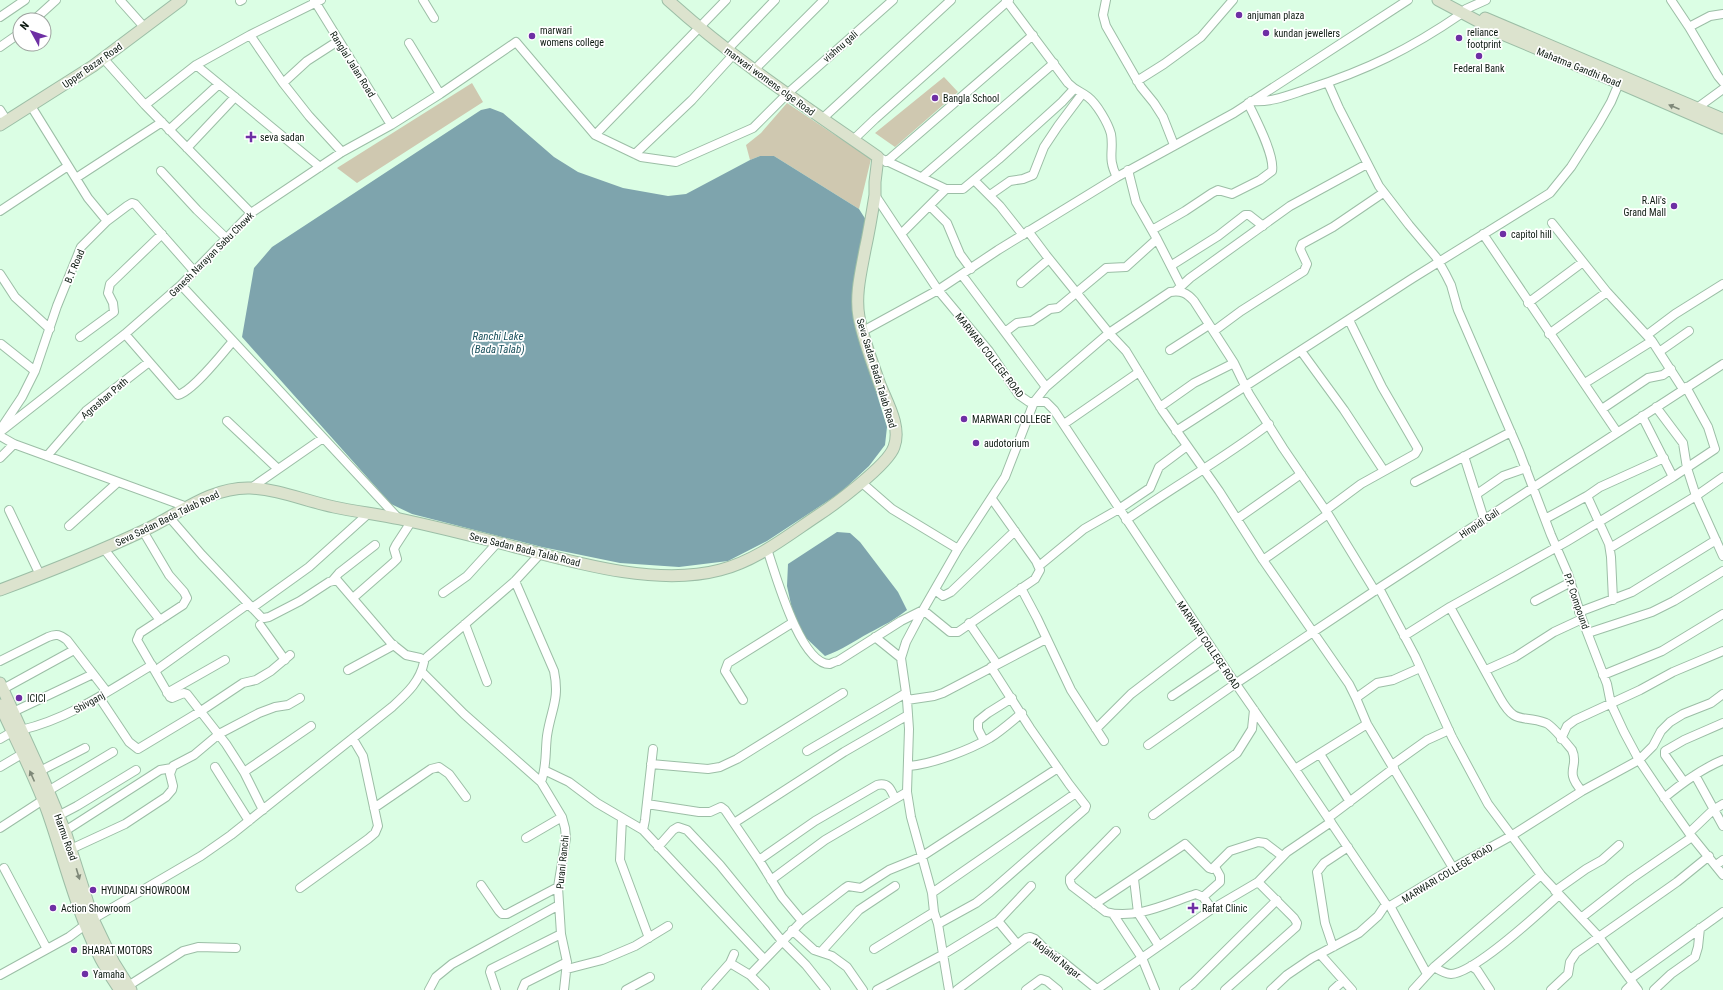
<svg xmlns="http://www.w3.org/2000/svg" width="1723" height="990" font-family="'Roboto Condensed',sans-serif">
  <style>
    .green { fill: #cfc8b0 }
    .water { fill: #7ea4ad }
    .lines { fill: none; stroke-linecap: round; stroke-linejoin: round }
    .street-casing { stroke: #9cbea6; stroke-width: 10 }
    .secondary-casing { stroke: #9cbea6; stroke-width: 13 }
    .street { stroke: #fff; stroke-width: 8 }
    .secondary { stroke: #dce3ce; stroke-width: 11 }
    .oneway { fill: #7e8878 }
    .poi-dot { fill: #6e2fa4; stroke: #fff; stroke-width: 1.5 }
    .labels { text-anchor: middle; stroke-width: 3.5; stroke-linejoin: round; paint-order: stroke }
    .poi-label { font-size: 10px; fill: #0c1910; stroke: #fff; text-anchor: start }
    .street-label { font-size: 10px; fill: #0c1910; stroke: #fff }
    .water-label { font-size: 11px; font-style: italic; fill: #1b515d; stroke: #fff }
  </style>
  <rect width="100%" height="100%" fill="#dbfee4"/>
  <path class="green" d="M 944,77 L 958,92 L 895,147 L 875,133 Z
    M 472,83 L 483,102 L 357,183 L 337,168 Z
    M 787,103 L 871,159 L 859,209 L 774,156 L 760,156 L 750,160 L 746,145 L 761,133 Z"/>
  <path class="water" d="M 490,108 L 503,113 L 554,157 L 578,172 L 623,188 L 668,196 L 686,194 L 750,160 L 760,156 L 774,156 L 859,209 L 866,220 L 854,282 L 853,312 L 861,343 L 887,427 L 885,445 L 869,466 L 840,493 L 767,541 L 728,561 L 679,567 L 620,563 L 542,547 L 412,514 L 391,504 L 242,337 L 254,268 L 272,247 L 481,110 Z
    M 837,532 L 850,533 L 860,542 L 898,592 L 907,610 C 893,621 884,625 869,633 C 854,641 842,650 825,656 L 804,636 L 792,609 L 787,586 L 788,564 Z"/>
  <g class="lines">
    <g class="street-casing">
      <path id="street" d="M 120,0 L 145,28
        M 314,0 L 391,125
        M 423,0 L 434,18
        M 1006,0 L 1068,83 C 1076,91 1080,91 1088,97 C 1097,104 1108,123 1111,134 C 1114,151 1107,158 1117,177
        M 1106,0 L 1103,15 L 1106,26 L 1141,87 L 1154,103 L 1163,117 L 1174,145
        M 1671,0 L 1689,27 L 1718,76 L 1723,82
        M 240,1 L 242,0
        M 1466,9 L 1486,0
        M 0,17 L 25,0
        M 34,20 L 56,0
        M 1689,27 L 1710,16 L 1723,14
        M 250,35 L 283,83 L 309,116 L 342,152
        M 409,43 L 440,94
        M 0,47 L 20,33
        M 727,50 L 775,0
        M 103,58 L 145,105 L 251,213
        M 196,65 L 320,167
        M 754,72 L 759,65 L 824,0
        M 1137,81 L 1164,64 L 1201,37 L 1233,0
        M 283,83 L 307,61 L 338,41
        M 1328,83 L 1339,108 L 1379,186 L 1409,225 L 1436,257 L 1446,275 L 1451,285 L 1458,310 L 1519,451 L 1551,535 L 1568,574 L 1582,619 L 1607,684 L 1611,704 L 1624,732 L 1639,760 L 1670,806 L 1689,833 L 1723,875
        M 1251,101 C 1271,103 1289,95 1308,89 C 1367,70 1410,49 1461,14
        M 145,105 L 196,65 L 250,35 L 321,0
        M 31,106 L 88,198 L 107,221
        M 1697,108 L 1723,89
        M 0,110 L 7,121
        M 822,119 L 951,0
        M 169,130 L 219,84
        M 595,135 L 726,0
        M 853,140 L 875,119 L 1009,0
        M 187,148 L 235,97
        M 635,154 L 692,100 L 733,55
        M 878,157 L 946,189 L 963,189 L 999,159 L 1062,102 L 1074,89
        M 886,162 L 1033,35
        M 1128,170 L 1136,202 L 1157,239 L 1181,286
        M 161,171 L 197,210 L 226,238
        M 922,177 L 1054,63
        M 76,178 L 162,122
        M 974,180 L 1000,206 L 1023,235
        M 875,195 L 938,290 L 989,351 L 1019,395 L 1029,402 L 1046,402 L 1054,410 L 1229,674 L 1295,769 L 1386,904 L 1390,906 L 1453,868 L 1511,836 L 1582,791 L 1639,760 L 1653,746 L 1661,731 L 1670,722 L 1683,714 L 1711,703 L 1723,694
        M 990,195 L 1010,181 L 1023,179 L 1033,175 L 1044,147 L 1058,126 L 1082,94
        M 930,206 L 947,223 L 960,254 L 971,269
        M 0,211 L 68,166
        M 1552,223 L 1607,292 L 1652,341 L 1683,389
        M 1152,230 L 1185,211 L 1212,193 L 1218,190 L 1232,194 L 1260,180 L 1272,171 C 1275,155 1255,118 1248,103
        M 901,234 L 946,189
        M 1483,234 L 1617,432
        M 1172,265 L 1218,236 L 1245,215 L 1249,215 L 1263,226
        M 0,274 L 15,297 L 50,329
        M 962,275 L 1046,387
        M 1021,283 L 1049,259
        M 181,285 L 398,518
        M 1176,291 L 1190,278 L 1290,206 L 1367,164
        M 1528,303 L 1583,262
        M 863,331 L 938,290 L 998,250 L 1117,177 L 1234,113 L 1408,0
        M 1214,331 L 1241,311 L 1304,271 L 1307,264 L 1300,249 L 1302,244 L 1333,227 L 1383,193
        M 1005,332 L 1017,323 L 1032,321 L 1050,309 L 1058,308 L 1106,268 L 1126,267 L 1157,239
        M 125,334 L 178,395 C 193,391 222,354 233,341
        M 1549,334 L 1607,292
        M 1647,335 L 1675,314 L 1723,284
        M 80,337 L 114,312 L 113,303 L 108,293 L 110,284 L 162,234
        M 1,344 L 35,371
        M 1170,350 L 1209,325
        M 1301,351 L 1344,410 L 1384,471
        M 1659,352 L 1689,331
        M 1585,383 L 1652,341
        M 1160,407 L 1194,383 L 1234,363
        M 1656,407 L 1683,443 L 1687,468 L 1696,496 L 1723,556
        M 1602,409 L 1648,378 L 1663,375 L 1671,369
        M 1642,416 L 1673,477
        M 227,421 L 278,469
        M 1064,424 L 1139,372
        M 2,427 L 22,397 L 35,371 L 57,306 L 81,247 L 107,221 L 127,206 L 132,203 L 135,204 L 194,271
        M 1176,431 L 1413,278 L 1550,193 L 1571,167 L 1599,123 L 1611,102 L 1619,83
        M 0,432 L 125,334 L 181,285 L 251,213 L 342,152 L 391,125 L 440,94 L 516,42 L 595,135 L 641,157 L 676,162 L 753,128 L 787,94 L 893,0
        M 0,436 L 14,444 L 187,507
        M 47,456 L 86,411 L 149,362
        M 1464,456 L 1484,519
        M 0,458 L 14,444
        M 861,482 L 892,509 L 958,549
        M 1415,482 L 1511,432
        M 251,488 L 323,438
        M 1477,494 L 1503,476 L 1526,468
        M 1587,496 L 1609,544 L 1611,557 L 1613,600
        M 9,510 L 40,575
        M 1326,510 L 1361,484 L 1415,454 L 1418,449 L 1382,387 L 1349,320
        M 170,518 L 202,555 L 261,617 L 264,618 L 269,617 L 300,601 L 329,582 L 337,580 L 391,643 L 406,655 L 420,658
        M 1237,519 L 1301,474
        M 1545,519 L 1587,496 L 1600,487 L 1664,458
        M 1126,520 C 1173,487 1223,459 1269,424
        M 69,526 L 118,482
        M 143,531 L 169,575 L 184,592 L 187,598 L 183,605 L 140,633 L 137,640 L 170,697 L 172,698 L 184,693 L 187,694 L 226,744 L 244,772 L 263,810
        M 1610,548 L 1696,496 L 1723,477
        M 104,549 L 160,620
        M 767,549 C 775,572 800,665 830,664 C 832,663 836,661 838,661 L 901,621 L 923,610 L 958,549 L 1005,477 L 1034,402 L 1046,387 L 1109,333 L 1046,255 L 1028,231
        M 1263,560 L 1328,514
        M 1039,566 L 1084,529 L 1119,509 L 1150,488 L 1159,467 L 1187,446
        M 333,580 L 339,573 L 375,545
        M 515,581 L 554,671 C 560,700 551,709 547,736 C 545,752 547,766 541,782 L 562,817 L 565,828 L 566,838 L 558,887 L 561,934 L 567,962 L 564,990
        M 1021,588 L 1037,618 L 1071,690 L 1104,741
        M 1379,588 L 1415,656 L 1452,737 L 1488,804 L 1541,875 L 1599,937 L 1638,990
        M 935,590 L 943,596 L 951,592 L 1015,531
        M 1375,591 L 1328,514 L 1283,448 L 1249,394 L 1234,363 L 1194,301 C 1187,293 1181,290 1170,292 L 1109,333 L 1126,351 L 1162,410 L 1219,491 L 1263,560 L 1349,684 L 1356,698 L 1367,724 L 1453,868
        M 443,593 L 467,576 L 498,542
        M 353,598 L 393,563 L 397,559 L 394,549 L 396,545 L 411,522
        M 1535,601 L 1571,582
        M 1450,607 L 1500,698 C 1516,726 1521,714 1546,723 C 1553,726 1567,744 1572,750 C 1580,767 1563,770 1582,791
        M 252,608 L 309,567 L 369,513
        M 1579,612 L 1632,592 L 1716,540
        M 969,623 L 997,664
        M 465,624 L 487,682
        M 260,625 L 285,660
        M 1588,633 L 1652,612 L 1674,601 L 1723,571
        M 1404,636 L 1450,607 L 1566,542 L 1673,477 L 1715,449 L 1708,427 L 1686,387
        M 875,637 L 901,658
        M 427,657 L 515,581 L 540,554
        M 0,661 L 48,637 C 57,633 60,635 67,640 L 107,692
        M 348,670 L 394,645
        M 1486,670 L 1515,657 L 1554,632 L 1582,619
        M 155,671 L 248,604
        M 422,672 L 464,714 L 541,782
        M 1603,675 L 1662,651 L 1723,614
        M 3,689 L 74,650
        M 167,693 L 225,660
        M 1172,696 L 1221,663
        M 99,697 L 129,742 L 138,749 L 201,711 L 243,683 L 256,680 L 271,671 L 290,655
        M 1356,698 L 1377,683 L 1393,680 L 1420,668
        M 743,700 L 725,671 L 728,663 L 792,623
        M 907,700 L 934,696 L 943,693 L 1046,639
        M 13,712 L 93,674
        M 1096,729 L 1131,694 L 1204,638
        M 21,730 C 69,719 110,690 152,665
        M 0,739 L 12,732
        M 1561,739 L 1567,726 L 1575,720 L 1640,690 L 1673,672 L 1723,651
        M 984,741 L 978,729 L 978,721 L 988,713 L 1012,698
        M 1148,745 L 1235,684 L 1379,588 L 1723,364
        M 807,751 L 906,693
        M 1320,754 L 1350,802
        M 651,764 L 708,769 L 720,767 L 737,759 L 843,693
        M 1392,765 L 1427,740 L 1449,730
        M 909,766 C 933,764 969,750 990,738 C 1001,731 1011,722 1022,713
        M 0,767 L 22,754
        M 215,767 L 249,821
        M 1295,769 L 1367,724
        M 40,771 L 85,748
        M 546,771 L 569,782 L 597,803 L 643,830 L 764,959
        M 244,772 L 311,726
        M 1695,775 L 1723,826
        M 1684,782 L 1665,755 L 1665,751 L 1684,740 L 1723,723
        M 48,791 L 113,752
        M 1664,798 C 1682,783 1701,769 1723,760
        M 647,804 L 699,812 L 710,812 L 721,807 L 725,810 L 759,860 L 782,897 L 802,921
        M 374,808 L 431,769 L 439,767 L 449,774 L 466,797
        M 1153,815 L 1237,753 L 1252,729 L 1254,710
        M 58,816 L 77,806 L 136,770
        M 622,818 L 620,860 L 649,938
        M 1328,818 L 1394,768
        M 734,823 L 844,752 L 908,715
        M 0,828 L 43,800
        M 643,830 L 645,820 L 653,749
        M 65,831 L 146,779 L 160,770 L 172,768
        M 1116,831 L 1070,878 L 1070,882 L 1072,886 L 1106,912 C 1136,920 1168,903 1196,894 L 1203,897 L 1212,909
        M 1689,833 L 1713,810 L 1723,804
        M 526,838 L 562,817
        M 658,847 L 673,830 L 678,827 L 687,830 L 720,865 L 782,941 L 806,965 L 826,990
        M 71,849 L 125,824 L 166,797 L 172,790 L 173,786 L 170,774 L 173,766 L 194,755 L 219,734 L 259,713 L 275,707 L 288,705 L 300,698
        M 759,860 L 815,821 L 877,785 C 889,782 891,790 895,799
        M 1716,865 L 1723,860
        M 4,868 L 47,949
        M 1134,879 L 1138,913 L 1159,946
        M 771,880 L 825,840 L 907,792
        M 481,885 L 499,911 L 502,914 L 507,914 L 558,887
        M 300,888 L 368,839 L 375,833 L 378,826 L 363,756 L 353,739
        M 1555,891 L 1586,869 L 1602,860 L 1619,845
        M 932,893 L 1076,793
        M 1203,897 L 1220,882 L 1220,876 L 1215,867
        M 1095,904 L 1185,844 L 1209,868 L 1212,869 L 1230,851 L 1258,842 L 1265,843 L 1282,856
        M 1390,906 L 1427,974
        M 1113,914 L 1142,958 L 1155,990
        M 1581,918 L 1631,879 L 1692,837
        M 93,919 L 201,856 L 231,835 L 392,707 C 406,694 420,682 424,662
        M 998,921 L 1017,944
        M 938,924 L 976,903 L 990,892 L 1085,809 L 1086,806 L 1069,784 L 1030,728 L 991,667
        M 792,930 L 814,950 L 832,956 L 847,967 L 863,990
        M 1333,947 L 1325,923 L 1317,872 L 1324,863 L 1348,847
        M 874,949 L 934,912
        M 821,952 L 859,910 L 895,886
        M 1320,954 L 1352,990
        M 730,963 L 750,975 L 765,990
        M 1471,966 L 1477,970 L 1490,990
        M 1434,967 C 1439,970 1445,974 1451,974 C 1475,973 1539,913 1559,895
        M 567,969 L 602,960 L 635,946 L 668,926
        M 0,975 L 69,937 L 85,925
        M 750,975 L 802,921 L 845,888 L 848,886 L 861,888 L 889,870 L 921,857 L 1058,768
        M 1630,979 L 1723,912
        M 128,986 L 183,951 L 198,947 L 236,948
        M 429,990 L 436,977 L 452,964 L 559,905
        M 496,990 L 490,972 L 491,969 L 561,934
        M 522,990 L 525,983 L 567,962
        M 626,990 L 650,977
        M 706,990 L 730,963 L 734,954
        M 877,990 L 944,954 L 998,921 L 1031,886
        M 949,990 L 938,924 L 934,912 L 932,893 L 911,817 L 907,792 L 909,729 L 907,700 L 901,658 L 906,642 L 923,610 L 950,632 L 958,632 L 1035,579 L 1040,570 L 1036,561 L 992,499
        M 957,990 L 1026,938 L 1030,937 L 1035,939 L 1047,951 L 1062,961 L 1098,990
        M 1026,990 L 1041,979 L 1047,981 L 1058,990
        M 1096,990 L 1212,909 L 1258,882 L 1287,852 L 1331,822
        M 1184,990 L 1193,983 L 1277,900
        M 1225,990 L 1296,927 L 1297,923 L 1294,918 L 1258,882
        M 1271,990 L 1287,975 L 1312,958 L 1359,933 L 1378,916 L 1386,904
        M 1333,990 L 1343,981
        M 1413,990 L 1434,967 L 1541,875
        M 1551,990 L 1568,974 L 1570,962 L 1576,953 L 1677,882 L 1709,856
        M 1626,990 L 1633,983
        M 1654,990 L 1671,974 L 1695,957 L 1698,947 L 1700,928"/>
    </g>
    <g class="secondary-casing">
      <path id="secondary" d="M 1438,0 L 1502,34 L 1619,83 L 1723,128
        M 1485,18 L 1723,119
        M 0,125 L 93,66 L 181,0
        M 0,590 C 48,572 96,553 143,531 C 178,515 209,487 250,488 C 278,489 306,501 334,507 C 356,512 378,514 400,519 C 432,526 465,534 496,542 C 563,559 652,588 720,570 C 756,561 787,536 817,516 C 834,505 888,465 894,447 C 902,426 886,401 879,382 C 872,361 863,339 859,317 C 855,295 861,272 865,250 C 869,232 872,214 875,195 L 875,182 L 878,157 C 806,107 733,59 668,0
        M 0,683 L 40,771 L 65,831 L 93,919 L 114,963 L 131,990
        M 0,705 C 16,741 35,776 48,813 C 69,873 82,938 120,990"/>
    </g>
    <use href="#street" class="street"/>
    <use href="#secondary" class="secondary"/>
  </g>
  <defs><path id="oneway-solid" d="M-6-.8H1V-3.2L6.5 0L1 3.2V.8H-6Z"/></defs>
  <g class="oneway">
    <use href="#oneway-solid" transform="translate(1674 107) rotate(-157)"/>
    <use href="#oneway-solid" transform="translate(32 776) rotate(-114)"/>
    <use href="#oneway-solid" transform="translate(78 874) rotate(73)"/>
  </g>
  <g class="poi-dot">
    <circle cx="1239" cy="15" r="4"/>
    <circle cx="1266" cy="33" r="4"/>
    <circle cx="532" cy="36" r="4"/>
    <circle cx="1459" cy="38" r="4"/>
    <circle cx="1479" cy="56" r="4"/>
    <circle cx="935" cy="98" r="4"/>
    <path d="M249 131h4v4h4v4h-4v4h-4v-4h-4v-4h4z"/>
    <circle cx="1674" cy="206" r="4"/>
    <circle cx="1503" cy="234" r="4"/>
    <circle cx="964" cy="419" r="4"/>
    <circle cx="976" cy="443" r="4"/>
    <circle cx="19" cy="698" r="4"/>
    <circle cx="93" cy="890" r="4"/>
    <circle cx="53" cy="908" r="4"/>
    <path d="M1191 902h4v4h4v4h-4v4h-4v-4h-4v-4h4z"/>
    <circle cx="74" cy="950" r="4"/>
    <circle cx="85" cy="974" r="4"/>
  </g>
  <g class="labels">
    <g class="poi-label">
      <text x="1247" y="19">anjuman plaza</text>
      <text x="540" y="34">marwari<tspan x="540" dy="12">womens college</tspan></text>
      <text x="1467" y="36">reliance<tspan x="1467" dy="12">footprint</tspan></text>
      <text x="1274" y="37">kundan jewellers</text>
      <text x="1479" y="72" text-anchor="middle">Federal Bank</text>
      <text x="943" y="102">Bangla School</text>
      <text x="260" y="141">seva sadan</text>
      <text x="1666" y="204" text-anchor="end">R.Ali's<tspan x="1666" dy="12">Grand Mall</tspan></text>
      <text x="1511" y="238">capitol hill</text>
      <text x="972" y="423">MARWARI COLLEGE</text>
      <text x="984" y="447">audotorium</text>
      <text x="27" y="702">ICICI</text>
      <text x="101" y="894">HYUNDAI SHOWROOM</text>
      <text x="61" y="912">Action Showroom</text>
      <text x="1202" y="912">Rafat Clinic</text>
      <text x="82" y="954">BHARAT MOTORS</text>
      <text x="93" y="978">Yamaha</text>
    </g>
    <g class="street-label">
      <text transform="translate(840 46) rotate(-41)" y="4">vishnu gali</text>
      <text transform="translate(353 64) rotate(58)" y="4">Ranglal Jalan Road</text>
      <text transform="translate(92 65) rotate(-35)" y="4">Upper Bazar Road</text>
      <text transform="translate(1579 67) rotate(22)" y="4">Mahatma Gandhi Road</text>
      <text transform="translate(770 81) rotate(36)" y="4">marwari womens clge Road</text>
      <text transform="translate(211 254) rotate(-45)" y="4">Ganesh Narayan Sabu Chowk</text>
      <text transform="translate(74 266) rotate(-67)" y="4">B.T Road</text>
      <text transform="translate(990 355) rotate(52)" y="4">MARWARI COLLEGE ROAD</text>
      <text transform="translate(877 373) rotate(73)" y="4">Seva Sadan Bada Talab Road</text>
      <text transform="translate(104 398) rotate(-40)" y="4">Agrashan Path</text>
      <text transform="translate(167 518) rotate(-26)" y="4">Seva Sadan Bada Talab Road</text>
      <text transform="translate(1479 523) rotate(-33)" y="4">Hinpidi Gali</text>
      <text transform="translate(525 549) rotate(14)" y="4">Seva Sadan Bada Talab Road</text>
      <text transform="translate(1577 601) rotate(71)" y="4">P.P. Compound</text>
      <text transform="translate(1209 645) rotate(56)" y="4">MARWARI COLLEGE ROAD</text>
      <text transform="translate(89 702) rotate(-29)" y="4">Shivganj</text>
      <text transform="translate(66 837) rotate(70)" y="4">Harmu Road</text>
      <text transform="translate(562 862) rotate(-84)" y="4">Purani Ranchi</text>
      <text transform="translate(1447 873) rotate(-31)" y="4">MARWARI COLLEGE ROAD</text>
      <text transform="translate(1057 958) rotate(38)" y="4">Mojahid Nagar</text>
    </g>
    <g class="water-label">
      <text x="498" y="340">Ranchi Lake<tspan x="498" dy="13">(Bada Talab)</tspan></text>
    </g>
  </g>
  <g transform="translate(32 32) rotate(310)"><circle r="19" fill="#ffffff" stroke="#9ea39f"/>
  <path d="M0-3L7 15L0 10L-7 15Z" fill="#6e2fa4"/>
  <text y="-6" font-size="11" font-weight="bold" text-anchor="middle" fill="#0c1910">N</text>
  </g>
</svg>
